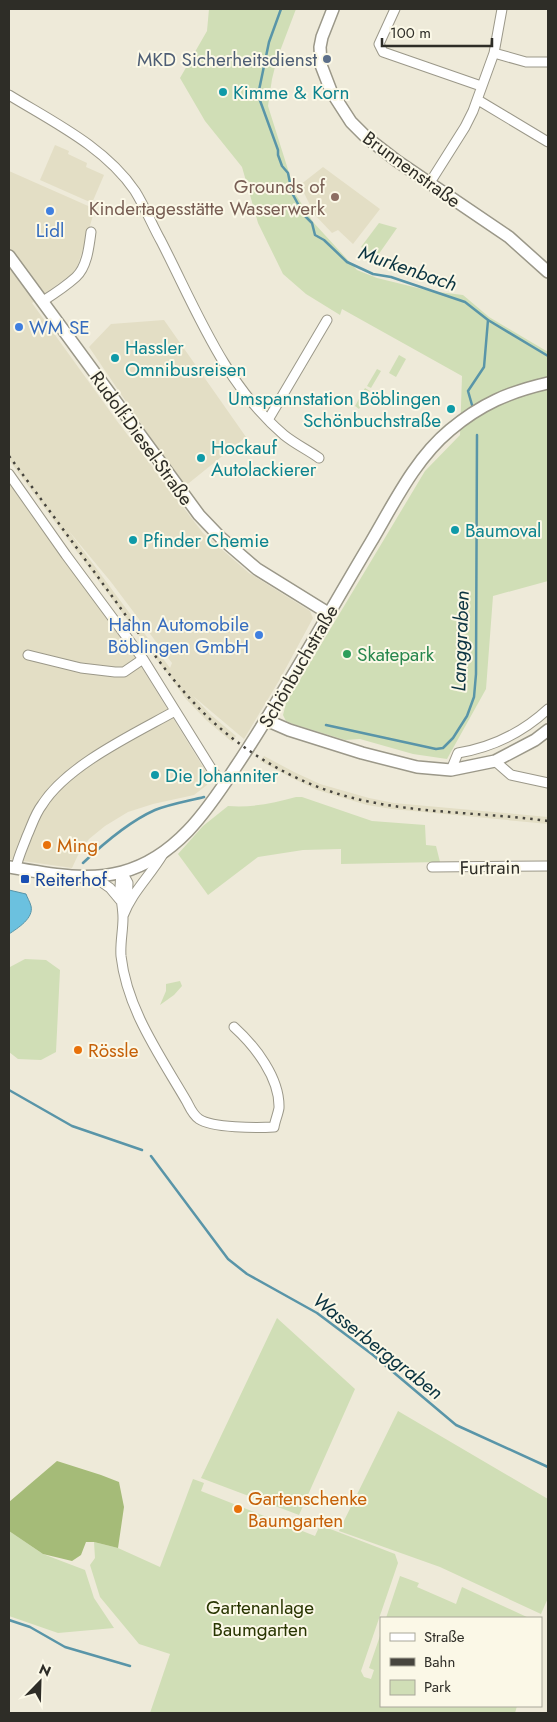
<svg xmlns="http://www.w3.org/2000/svg" width="557" height="1722" font-family="Jost,sans-serif">
  <style>
    .built { fill: #e3dec5; fill-rule: evenodd }
    .green { fill: #d0deb6 }
    .forest { fill: #a5bb78 }
    .water { fill: #6bc1df; stroke: #5995a8 }
    .lines { fill: none; stroke-linecap: round; stroke-linejoin: round }
    .stream { stroke: #5995a8; stroke-width: 2.5 }
    .street-casing { stroke: #9b9889; stroke-width: 11 }
    .secondary-casing { stroke: #9b9889; stroke-width: 14 }
    .street { stroke: #fff; stroke-width: 9 }
    .secondary { stroke: #fff; stroke-width: 11 }
    .rail { stroke: #47453e; stroke-width: 2.5; stroke-dasharray: 2.5 5; stroke-linecap: butt }
    .service-dot { fill: #5c6f8a; stroke: #fbf8e7; stroke-width: 2 }
    .culture-dot { fill: #0f9aa8; stroke: #fbf8e7; stroke-width: 2 }
    .education-dot { fill: #8d6e63; stroke: #fbf8e7; stroke-width: 2 }
    .shop-dot { fill: #3f7fe0; stroke: #fbf8e7; stroke-width: 2 }
    .leisure-dot { fill: #2e9e5b; stroke: #fbf8e7; stroke-width: 2 }
    .food-dot { fill: #e8710a; stroke: #fbf8e7; stroke-width: 2 }
    .transit-dot { fill: #1a4fb4; stroke: #fbf8e7; stroke-width: 2 }
    .labels { text-anchor: middle; stroke-width: 4; stroke-linejoin: round; paint-order: stroke }
    .service-label { font-size: 19px; fill: #4e5e75; stroke: #fbf8e7; text-anchor: end }
    .culture-label { font-size: 19px; fill: #0d838f; stroke: #fbf8e7; text-anchor: start }
    .street-label { font-size: 19px; fill: #2e2d27; stroke: #fbf8e7 }
    .education-label { font-size: 19px; fill: #785e54; stroke: #fbf8e7; text-anchor: end }
    .shop-label { font-size: 19px; fill: #366cbe; stroke: #fbf8e7 }
    .leisure-label { font-size: 19px; fill: #27864d; stroke: #fbf8e7; text-anchor: start }
    .food-label { font-size: 19px; fill: #c56008; stroke: #fbf8e7; text-anchor: start }
    .transit-label { font-size: 19px; fill: #164399; stroke: #fbf8e7; text-anchor: start }
    .park-label { font-size: 19px; fill: #283501; stroke: #fbf8e7 }
    .water-label { font-size: 20px; font-style: italic; fill: #0b3441; stroke: #fbf8e7 }
  </style>
  <rect width="100%" height="100%" fill="#eeead9"/>
  <path class="built" d="M 55,145 L 69,151 L 68,154 L 87,163 L 86,167 L 104,175 L 92,203 L 40,180 Z
    M 323,167 L 380,209 L 353,244 L 338,230 L 332,233 L 315,215 L 300,185 Z
    M 9,171 L 95,209 L 78,265 L 73,273 L 32,303 L 117,421 L 203,533 L 249,573 L 310,611 L 313,618 L 280,679 L 244,739 L 193,696 L 211,715 L 236,736 L 232,742 L 206,720 L 186,699 L 9,460 ZM 68,530 L 111,582 L 172,663 L 170,668 Z
    M 164,320 L 246,437 L 184,487 L 89,347 L 111,324 Z
    M 9,483 L 134,655 L 208,775 L 207,785 L 194,795 L 153,804 L 128,812 L 105,826 L 89,839 L 78,855 L 72,868 L 9,859 Z
    M 264,756 L 294,772 L 320,784 L 369,798 L 394,803 L 548,817 L 548,824 L 392,809 L 367,805 L 317,790 L 292,778 L 260,761 Z"/>
  <path class="green" d="M 209,9 L 296,9 L 277,59 L 272,79 L 268,106 L 296,195 L 313,222 L 357,270 L 377,278 L 430,291 L 463,295 L 489,317 L 548,352 L 548,581 L 493,596 L 486,689 L 447,759 L 413,754 L 360,739 L 345,740 L 293,724 L 286,721 L 283,715 L 286,703 L 425,471 L 460,435 L 462,376 L 342,309 L 340,315 L 306,294 L 283,274 L 258,223 L 242,167 L 205,121 L 180,78 L 207,31 Z
    M 379,223 L 397,228 L 376,258 L 361,247 Z
    M 399,355 L 406,359 L 396,377 L 389,373 Z
    M 377,369 L 381,371 L 371,388 L 367,386 Z
    M 365,388 L 370,391 L 359,409 L 355,406 Z
    M 296,797 L 302,797 L 372,821 L 425,825 L 426,845 L 436,846 L 440,862 L 341,864 L 341,849 L 303,850 L 258,857 L 208,895 L 178,854 L 203,826 L 228,806 C 252,808 273,803 296,797 Z
    M 25,959 L 46,960 L 60,970 L 56,1052 L 41,1060 L 18,1059 L 9,1052 L 10,967 Z
    M 180,981 L 182,986 L 174,995 L 160,1005 L 166,991 L 166,984 Z
    M 277,1318 L 355,1389 L 299,1515 L 201,1478 Z
    M 398,1411 L 548,1499 L 548,1598 L 541,1614 L 440,1567 L 339,1531 Z
    M 193,1479 L 204,1483 L 201,1491 L 315,1536 L 320,1525 L 395,1554 L 398,1563 L 361,1671 L 364,1677 L 371,1679 L 374,1670 L 369,1668 L 381,1633 L 381,1706 L 517,1706 L 515,1713 L 150,1713 L 170,1654 L 139,1644 L 100,1597 L 90,1565 L 95,1558 L 94,1542 L 118,1548 L 160,1567 Z
    M 9,1531 L 43,1554 L 85,1570 L 94,1598 L 114,1628 L 58,1633 L 9,1616 Z
    M 400,1576 L 419,1583 L 417,1587 L 456,1604 L 462,1587 L 529,1618 L 386,1618 Z"/>
  <path class="forest" d="M 57,1461 L 101,1475 L 119,1482 L 124,1507 L 118,1548 L 94,1542 L 86,1542 L 81,1555 L 72,1561 L 43,1554 L 9,1531 L 9,1502 Z"/>
  <path class="water" d="M 9,890 L 26,894 C 27,897 30,902 31,906 C 34,918 18,928 9,934 Z"/>
  <g class="lines">
    <path class="stream" d="M 281,9 L 269,42 L 258,95 L 278,150 L 278,155 L 282,166 L 288,173 L 292,193 L 304,215 L 312,223 L 315,235 L 324,240 L 347,262 L 373,274 L 391,277 L 465,302 L 488,320 L 548,356
      M 472,405 L 468,391 L 484,367 L 488,320
      M 326,725 L 436,749 L 443,748 L 453,738 L 467,716 L 474,697 L 476,674 L 477,435
      M 83,863 C 104,843 128,822 155,810 C 170,804 188,801 204,797
      M 9,1090 L 72,1126 L 142,1150
      M 151,1156 L 228,1259 L 247,1274 L 317,1313 L 373,1355 L 456,1425 L 548,1467
      M 9,1620 L 30,1627 L 65,1647 L 130,1666"/>
    <g class="street-casing">
      <path id="street" d="M 395,9 L 379,44 L 383,52 L 481,86
        M 494,53 L 526,62 L 548,62
        M 9,95 C 53,122 105,147 135,191 C 145,207 152,225 161,241 C 196,309 224,384 284,435 C 295,444 308,450 319,458
        M 478,100 L 548,142
        M 429,184 L 465,127 L 473,111 L 494,53 L 502,9
        M 43,301 C 54,294 66,286 76,277 C 87,267 89,247 91,232
        M 268,420 L 327,320
        M 9,474 L 66,555 L 143,659 L 214,773 L 225,783
        M 28,655 L 81,668 L 115,672 L 124,672 L 143,659
        M 495,761 L 511,775 L 548,783
        M 451,770 L 458,753 C 494,747 522,733 548,709
        M 432,867 L 548,866
        M 16,868 C 18,857 23,847 27,836 C 32,825 35,814 42,805 C 67,765 134,734 175,711
        M 122,872 C 117,891 123,901 123,918 C 123,931 120,943 121,956 C 127,1010 161,1057 187,1102 C 190,1108 193,1115 199,1119 C 212,1128 257,1128 274,1127 C 275,1121 278,1114 279,1108 C 280,1078 255,1046 234,1027
        M 122,872 L 128,883 L 127,905
        M 93,876 L 110,888 L 120,900
        M 123,916 C 132,892 150,876 163,854"/>
    </g>
    <g class="secondary-casing">
      <path id="secondary" d="M 333,9 L 322,37 L 320,47 L 321,65 L 331,91 L 351,122 L 366,137 L 397,161 L 509,237 L 548,272
        M 9,256 L 199,515 L 221,538 L 257,569 L 328,613
        M 266,720 L 289,730 L 362,753 L 417,767 L 451,770 L 495,761 L 535,740 L 548,730
        M 9,867 C 45,873 86,882 122,872 C 175,858 207,811 235,768 C 284,695 326,617 371,542 C 394,503 415,459 450,430 C 481,404 509,392 548,383"/>
    </g>
    <use href="#street" class="street"/>
    <use href="#secondary" class="secondary"/>
    <path class="rail" d="M 9,456 C 44,503 79,551 114,599 C 140,635 165,672 195,704 C 237,749 293,783 353,798 C 416,814 483,812 548,821"/>
  </g>
  <circle class="service-dot" cx="327" cy="59" r="5"/>
  <g class="culture-dot">
    <circle cx="223" cy="92" r="5"/>
    <circle cx="115" cy="358" r="5"/>
    <circle cx="451" cy="409" r="5"/>
    <circle cx="201" cy="458" r="5"/>
    <circle cx="455" cy="530" r="5"/>
    <circle cx="133" cy="540" r="5"/>
    <circle cx="155" cy="775" r="5"/>
  </g>
  <circle class="education-dot" cx="335" cy="197" r="5"/>
  <g class="shop-dot">
    <circle cx="50" cy="211" r="5"/>
    <circle cx="19" cy="327" r="5"/>
    <circle cx="259" cy="635" r="5"/>
  </g>
  <circle class="leisure-dot" cx="347" cy="654" r="5"/>
  <g class="food-dot">
    <circle cx="47" cy="845" r="5"/>
    <circle cx="78" cy="1050" r="5"/>
    <circle cx="238" cy="1509" r="5"/>
  </g>
  <rect class="transit-dot" x="20" y="874" width="10" height="10" rx="2.5"/>
  <g class="labels">
    <g class="service-label">
      <text x="317" y="66">MKD Sicherheitsdienst</text>
    </g>
    <g class="culture-label">
      <text x="233" y="99">Kimme &amp; Korn</text>
      <text x="125" y="354">Hassler<tspan x="125" dy="22">Omnibusreisen</tspan></text>
      <text x="441" y="405" text-anchor="end">Umspannstation Böblingen<tspan x="441" dy="22">Schönbuchstraße</tspan></text>
      <text x="211" y="454">Hockauf<tspan x="211" dy="22">Autolackierer</tspan></text>
      <text x="465" y="537">Baumoval</text>
      <text x="143" y="547">Pfinder Chemie</text>
      <text x="165" y="782">Die Johanniter</text>
    </g>
    <g class="street-label">
      <text transform="translate(412 169) rotate(36)" y="7">Brunnenstraße</text>
      <text transform="translate(142 438) rotate(54)" y="7">Rudolf-Diesel-Straße</text>
      <text transform="translate(298 666) rotate(-60)" y="7">Schönbuchstraße</text>
      <text transform="translate(490 867) rotate(-1)" y="7">Furtrain</text>
    </g>
    <g class="education-label">
      <text x="325" y="193">Grounds of<tspan x="325" dy="22">Kindertagesstätte Wasserwerk</tspan></text>
    </g>
    <g class="shop-label">
      <text x="50" y="237">Lidl</text>
      <text x="29" y="334" text-anchor="start">WM SE</text>
      <text x="249" y="631" text-anchor="end">Hahn Automobile<tspan x="249" dy="22">Böblingen GmbH</tspan></text>
    </g>
    <g class="leisure-label">
      <text x="357" y="661">Skatepark</text>
    </g>
    <g class="food-label">
      <text x="57" y="852">Ming</text>
      <text x="88" y="1057">Rössle</text>
      <text x="248" y="1505">Gartenschenke<tspan x="248" dy="22">Baumgarten</tspan></text>
    </g>
    <g class="transit-label">
      <text x="35" y="886">Reiterhof</text>
    </g>
    <g class="park-label">
      <text x="260" y="1614">Gartenanlage<tspan x="260" dy="22">Baumgarten</tspan></text>
    </g>
    <g class="water-label">
      <text transform="translate(408 268) rotate(19)" y="7">Murkenbach</text>
      <text transform="translate(460 641) rotate(-88)" y="7">Langgraben</text>
      <text transform="translate(378 1346) rotate(38)" y="7">Wasserberggraben</text>
    </g>
  </g>
  <rect width="557" height="1722" fill="none" stroke="#2e2d27" stroke-width="20"/>
  <rect x="380" y="1617" width="162" height="90" fill="#fbf8e7" stroke="#a9a79a"/>
  <rect x="390" y="1633" width="25" height="8" fill="#ffffff" stroke="#a9a79a"/>
  <text x="424" y="1642" font-size="15" fill="#2e2d27">Straße</text>
  <rect x="390" y="1658" width="25" height="8" fill="#47453e" stroke="#a9a79a"/>
  <text x="424" y="1667" font-size="15" fill="#2e2d27">Bahn</text>
  <rect x="390" y="1680" width="25" height="15" fill="#d0deb6" stroke="#a9a79a"/>
  <text x="424" y="1692" font-size="15" fill="#2e2d27">Park</text>
  <g transform="translate(40 1682) rotate(23)" stroke="#fbf8e7" stroke-width="4" paint-order="stroke">
  <path d="M0-4L9 19L0 12L-9 19Z" fill="#2e2d27"/>
  <text y="-8" font-size="14" font-weight="bold" text-anchor="middle" fill="#2e2d27">N</text>
  </g>
  <path d="M382 38v8h110v-8" fill="none" stroke="#2e2d27" stroke-width="2.5"/>
  <text x="390" y="38" font-size="15" fill="#2e2d27" stroke="#fbf8e7" stroke-width="4" paint-order="stroke">100 m</text>
</svg>
